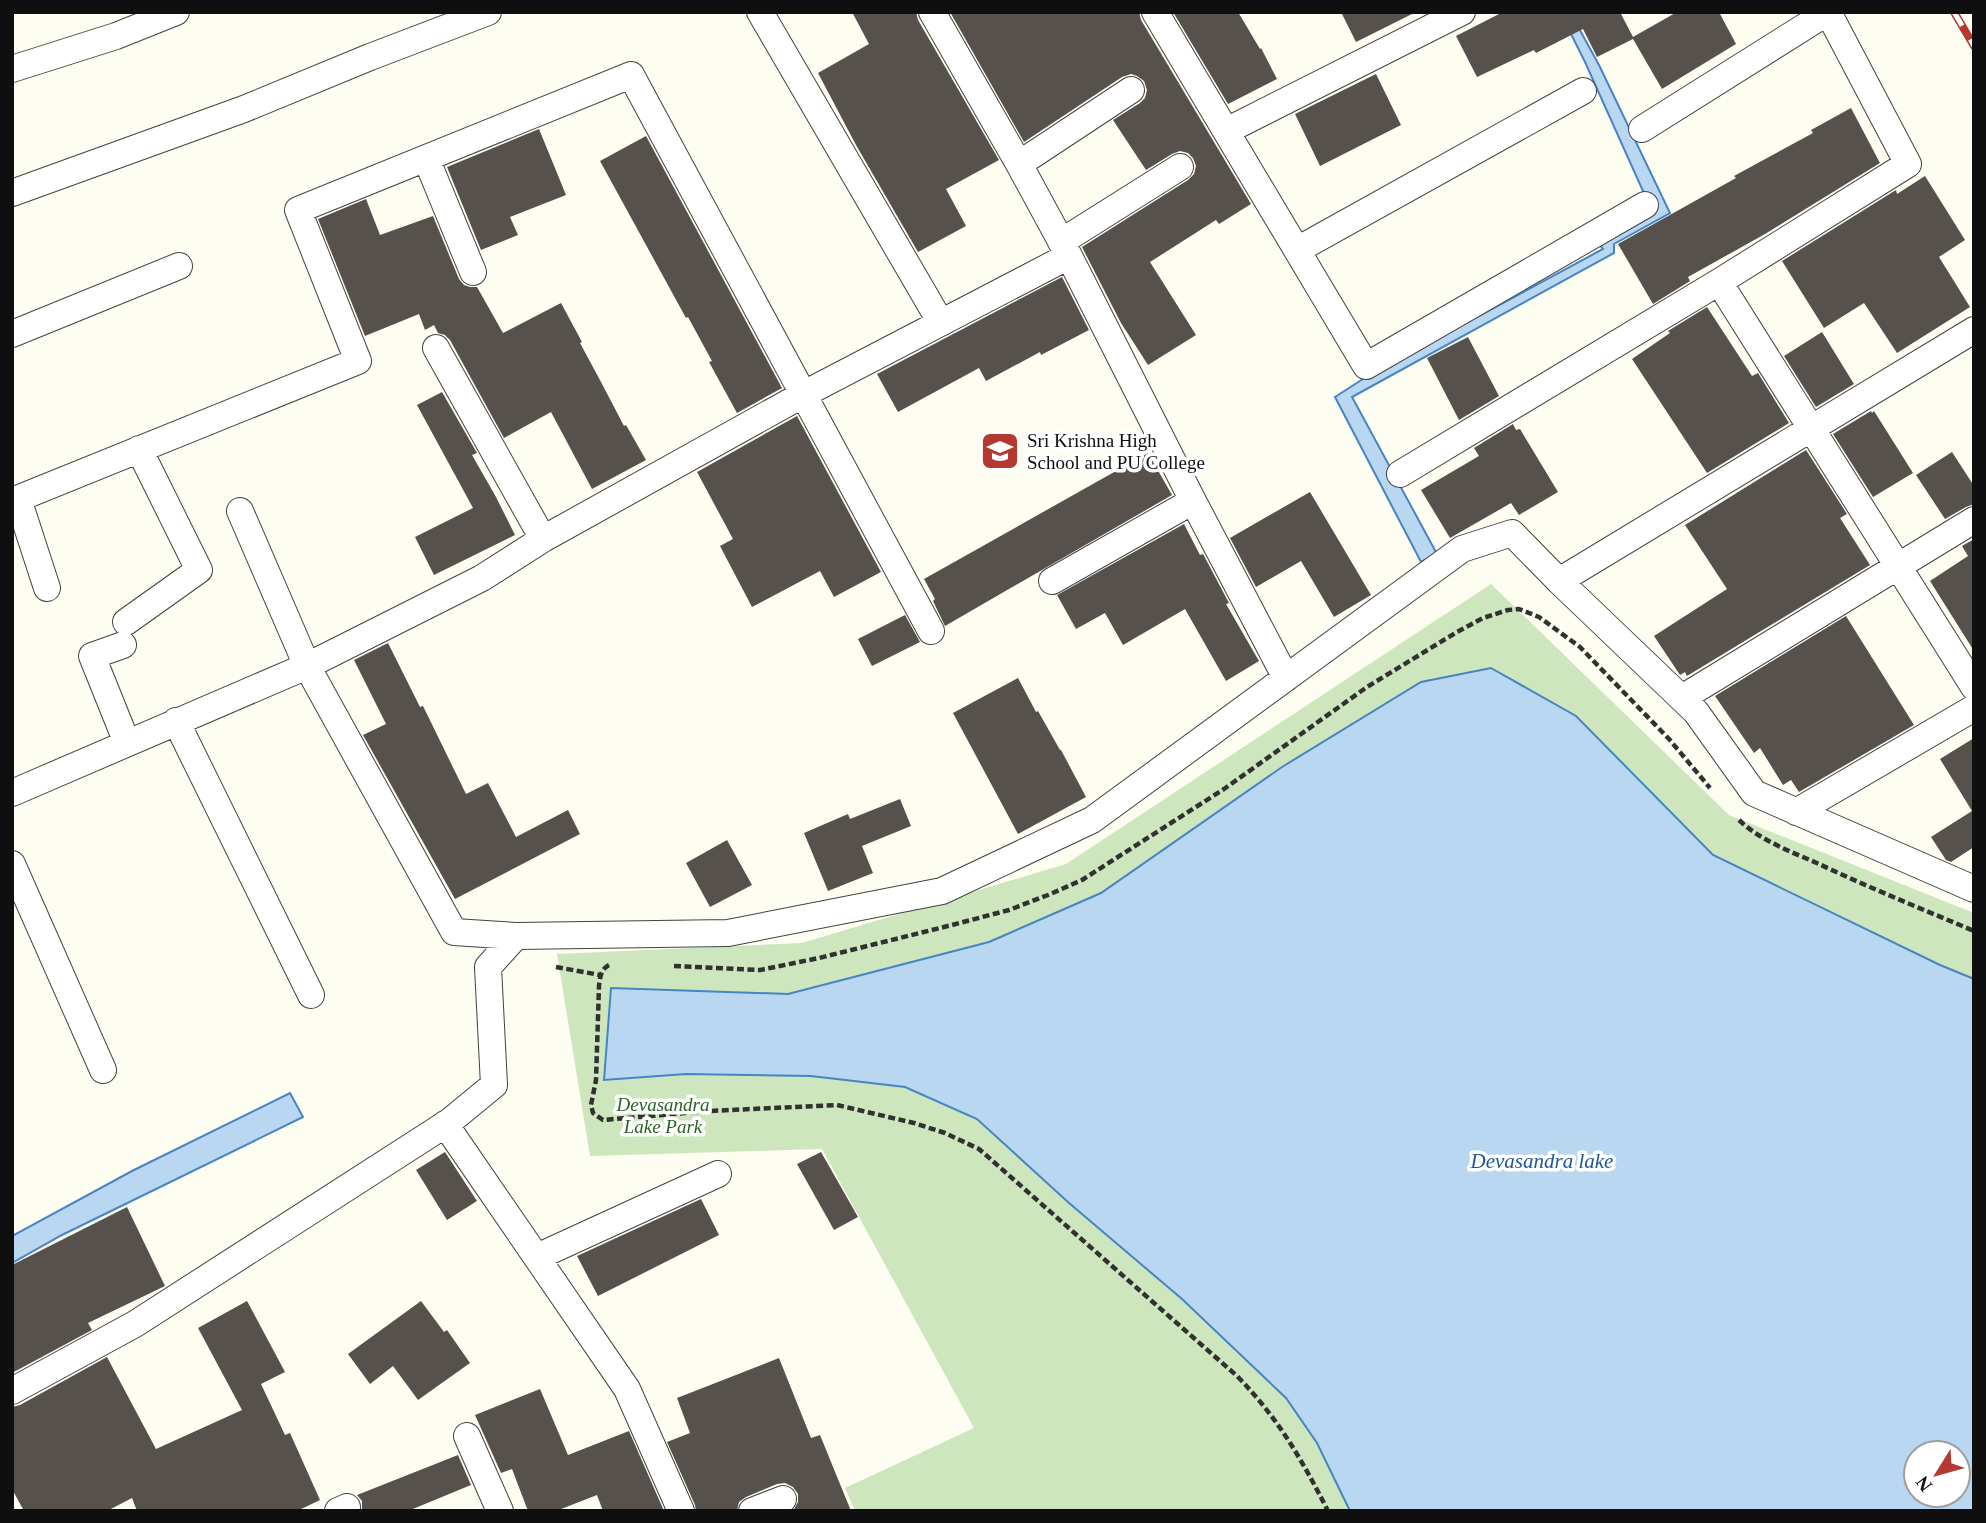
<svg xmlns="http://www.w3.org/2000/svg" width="1986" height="1523" font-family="Georgia,serif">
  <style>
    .green { fill: #cee6bd }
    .water { fill: #bad7f1; stroke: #4684c3; stroke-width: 2; fill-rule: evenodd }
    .building { fill: #56514c }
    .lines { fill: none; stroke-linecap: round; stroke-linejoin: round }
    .street-casing { stroke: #424242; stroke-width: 28 }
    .path { stroke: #313131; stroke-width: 4.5; stroke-dasharray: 7 3.5; stroke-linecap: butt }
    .street { stroke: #fff; stroke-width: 26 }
    .rail-casing { stroke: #b43931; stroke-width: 8 }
    .rail { stroke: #fff; stroke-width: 5; stroke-dasharray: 16; stroke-linecap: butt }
    .labels { text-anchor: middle; stroke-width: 7; stroke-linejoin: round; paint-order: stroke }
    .poi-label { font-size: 19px; fill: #0f0f0f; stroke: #fff; text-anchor: start }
    .park-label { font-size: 19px; font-style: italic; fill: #2a6223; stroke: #fff }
    .water-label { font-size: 21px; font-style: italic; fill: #215797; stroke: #fff }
  </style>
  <rect width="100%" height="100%" fill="#fefdf1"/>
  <path class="green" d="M 1491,584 L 1729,815 L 1974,913 L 1974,979 L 1940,965 L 1713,855 L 1577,716 L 1282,767 L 1101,893 L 989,942 L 788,994 L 611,988 L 605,1080 L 686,1074 L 811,1076 L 905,1087 L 977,1119 L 1069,1203 L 1182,1299 L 1286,1398 L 1317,1443 L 1350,1511 L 855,1511 L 845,1488 L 974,1428 L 822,1149 L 590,1156 L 557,954 L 802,943 L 1066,864 Z"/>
  <path class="water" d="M 1560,12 L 1570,12 L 1599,65 L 1670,213 L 1614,244 L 1614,253 L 1352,397 L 1437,554 L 1421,562 L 1335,397 L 1366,377 L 1603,249 L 1598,243 L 1652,211 L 1585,62 Z
    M 1491,668 L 1576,716 L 1713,855 L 1940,965 L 1974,979 L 1974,1511 L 1350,1511 L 1317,1443 L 1286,1398 L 1182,1299 L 1069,1203 L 977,1119 L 905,1087 L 811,1076 L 686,1074 L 604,1080 L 611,988 L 788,994 L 989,942 L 1101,893 L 1282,767 L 1421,682 ZM 1916,1453 L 1958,1453 L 1958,1495 L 1916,1495 Z
    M 290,1093 L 303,1117 L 62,1235 L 12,1263 L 12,1236 L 132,1171 Z"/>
  <path class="building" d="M 852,12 L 916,12 L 918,20 L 999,160 L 946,189 L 966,226 L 918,252 L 856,145 L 818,73 L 869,44 Z
    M 950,12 L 1139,12 L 1141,20 L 1251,204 L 1219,224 L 1216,220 L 1150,262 L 1196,335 L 1148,365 L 1121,323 L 1082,247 L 1188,180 L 1194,174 L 1196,166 L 1193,158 L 1188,153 L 1180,151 L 1172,154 L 1146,170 L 1113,120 L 1140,103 L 1145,98 L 1147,90 L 1144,81 L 1137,76 L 1131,74 L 1122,77 L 1024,142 Z
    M 1173,12 L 1238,12 L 1260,49 L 1261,48 L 1277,79 L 1228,104 Z
    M 1341,12 L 1416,12 L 1356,42 Z
    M 1503,12 L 1620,12 L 1633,37 L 1677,12 L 1719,12 L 1736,44 L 1662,89 L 1633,39 L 1597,57 L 1583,29 L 1536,53 L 1534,50 L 1477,77 L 1456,36 Z
    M 1376,74 L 1401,125 L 1320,166 L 1295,114 Z
    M 1851,108 L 1880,163 L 1765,234 L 1688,277 L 1690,281 L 1653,304 L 1618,244 L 1736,178 L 1734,176 L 1813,133 L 1811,130 Z
    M 539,129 L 566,195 L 510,217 L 518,235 L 481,250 L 447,167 Z
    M 646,136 L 782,388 L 737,413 L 709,362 L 712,361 L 688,317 L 686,318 L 600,161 Z
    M 1925,176 L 1965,240 L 1939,257 L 1970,307 L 1897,353 L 1864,303 L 1824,328 L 1782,261 L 1896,190 L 1897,194 Z
    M 366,199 L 380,235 L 433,216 L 459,279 L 464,285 L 470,287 L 477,287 L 503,333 L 561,303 L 582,342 L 580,343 L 601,382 L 624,426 L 626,425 L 646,460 L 592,489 L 551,412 L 504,438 L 450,340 L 445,335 L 438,333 L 434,325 L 425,330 L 419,314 L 365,336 L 318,219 Z
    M 1062,277 L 1089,330 L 1041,355 L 1040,352 L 986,381 L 979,368 L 898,412 L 877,374 Z
    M 1707,307 L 1752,376 L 1758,373 L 1789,423 L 1707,473 L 1632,359 L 1670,333 L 1668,331 Z
    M 1822,332 L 1854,384 L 1816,407 L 1784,356 Z
    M 1468,337 L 1499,396 L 1459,420 L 1427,358 Z
    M 442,392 L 477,453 L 472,455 L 496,497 L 515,535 L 434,575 L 415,537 L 473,508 L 417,405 Z
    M 1871,411 L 1872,413 L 1874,411 L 1913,473 L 1873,497 L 1833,434 Z
    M 797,416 L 881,572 L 834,597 L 820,571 L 752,607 L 720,546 L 733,539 L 697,472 Z
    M 1513,424 L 1516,430 L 1520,429 L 1558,492 L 1519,515 L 1511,503 L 1450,538 L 1421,490 L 1479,456 L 1474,448 Z
    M 1806,450 L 1847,514 L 1840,518 L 1870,565 L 1687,676 L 1685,672 L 1680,675 L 1654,636 L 1727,589 L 1685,525 Z
    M 1952,452 L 1974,486 L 1974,504 L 1966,507 L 1945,519 L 1916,475 Z
    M 1148,453 L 1172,495 L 945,626 L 933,601 L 935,599 L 924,579 Z
    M 1310,492 L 1371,595 L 1334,617 L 1301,561 L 1256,587 L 1230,538 Z
    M 1184,524 L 1200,555 L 1203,554 L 1229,603 L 1226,604 L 1259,661 L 1226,681 L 1185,609 L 1123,645 L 1105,613 L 1076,629 L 1057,595 Z
    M 1974,539 L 1974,651 L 1930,581 L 1968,556 L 1962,546 Z
    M 905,615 L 920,642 L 872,666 L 858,639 Z
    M 1846,616 L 1914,725 L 1799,792 L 1791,780 L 1783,785 L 1760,748 L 1754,753 L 1715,696 Z
    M 388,643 L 420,707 L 423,706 L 466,794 L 488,783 L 516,837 L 568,810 L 580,834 L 455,899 L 363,735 L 386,724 L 354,660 Z
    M 1018,678 L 1036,712 L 1038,711 L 1060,750 L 1061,750 L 1086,797 L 1018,834 L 953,713 Z
    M 1974,738 L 1974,847 L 1951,862 L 1946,860 L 1931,837 L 1972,811 L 1940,759 Z
    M 900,799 L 911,826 L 862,846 L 873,873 L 828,891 L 804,833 L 848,814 L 850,819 Z
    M 727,840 L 752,885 L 710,907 L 686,863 Z
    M 445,1152 L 477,1201 L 447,1220 L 416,1170 Z
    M 821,1152 L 858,1217 L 834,1230 L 797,1164 Z
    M 701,1199 L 719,1235 L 598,1296 L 577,1256 Z
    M 127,1207 L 165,1286 L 88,1323 L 92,1330 L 12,1373 L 12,1265 Z
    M 247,1301 L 285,1372 L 261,1384 L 285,1435 L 290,1433 L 320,1500 L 297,1511 L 137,1511 L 132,1498 L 107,1511 L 24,1511 L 12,1489 L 12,1407 L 20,1405 L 107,1357 L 156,1449 L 242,1410 L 198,1328 Z
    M 421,1301 L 444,1332 L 447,1330 L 470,1363 L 418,1400 L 393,1366 L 370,1384 L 348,1354 Z
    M 779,1358 L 811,1438 L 820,1435 L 851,1511 L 793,1511 L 798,1502 L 798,1494 L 793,1487 L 785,1483 L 777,1484 L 746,1497 L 739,1502 L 737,1511 L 696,1511 L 695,1505 L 667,1442 L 690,1433 L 677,1398 Z
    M 540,1389 L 568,1455 L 629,1431 L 664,1511 L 603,1511 L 597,1495 L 556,1511 L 528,1511 L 512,1469 L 501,1473 L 475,1415 Z
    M 458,1455 L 471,1485 L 408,1511 L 362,1511 L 362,1501 L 357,1495 Z"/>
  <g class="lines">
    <g class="street-casing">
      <path id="street" d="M 760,12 L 941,323
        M 932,12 L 1019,164 L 1069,256 L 1193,501 L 1286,678
        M 1155,12 L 1366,366 L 1645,205
        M 12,69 L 116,36 L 176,12
        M 1642,129 L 1828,12
        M 1226,131 L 1462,12
        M 426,158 L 473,272
        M 1019,164 L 1131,90
        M 12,193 L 244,109 L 370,57 L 488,12
        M 1061,242 L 1180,167
        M 1297,250 L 1583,91
        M 1719,282 L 1974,687
        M 12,334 L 179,266
        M 1400,474 L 1719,282 L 1908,164 L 1828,12
        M 18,499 L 47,588
        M 12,501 L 358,361 L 298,210 L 631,75 L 931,631
        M 240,511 L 307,666 L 454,932 L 516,936
        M 543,539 L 804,394 L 1069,256
        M 1052,581 L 1193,501
        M 1559,581 L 1974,330
        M 126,622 L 199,570 L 139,449
        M 123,645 L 92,656 L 127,743
        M 1682,698 L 1974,520
        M 176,721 L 311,995
        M 12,793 L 307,666 L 482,578 L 543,539 L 436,348
        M 1796,812 L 1974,708
        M 12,864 L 103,1070
        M 445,1124 L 627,1389 L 681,1511
        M 537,1257 L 718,1174
        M 12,1391 L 135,1324 L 449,1122 L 494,1085 L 488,967 L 516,936 L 728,933 L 942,891 L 1092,820 L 1462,549 L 1512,533 L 1559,581 L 1696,712 L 1754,793 L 1974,889
        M 467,1436 L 500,1511
        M 338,1511 L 347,1507
        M 752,1511 L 783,1499"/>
    </g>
    <path class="path" d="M 1739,820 C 1761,841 1792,852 1819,864 C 1870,888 1922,909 1974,931
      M 609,965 C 601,969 600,977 599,986 L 596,1080 L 591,1105 L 593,1113 L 603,1120 L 709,1111 L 837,1105 L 914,1123 L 945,1133 L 979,1149 L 1237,1376 C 1278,1418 1301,1458 1328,1511
      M 674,966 L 760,970 L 819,958 L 952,925 L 1009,910 L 1048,895 L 1082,880 L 1224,789 L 1367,687 L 1457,632 L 1483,618 L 1508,610 L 1519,609 L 1539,617 L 1580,647 L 1669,739 L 1710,788
      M 556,967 L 600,975"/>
    <use href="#street" class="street"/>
    <g class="rail-casing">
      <path id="rail" d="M 1954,12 L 1974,46"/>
    </g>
    <use href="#rail" class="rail"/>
  </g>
  <defs>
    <g id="school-square" transform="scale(2.0125)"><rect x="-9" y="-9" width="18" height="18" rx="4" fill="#b43931" stroke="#fff"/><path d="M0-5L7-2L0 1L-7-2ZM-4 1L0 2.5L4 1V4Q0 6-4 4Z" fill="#fff"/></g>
  </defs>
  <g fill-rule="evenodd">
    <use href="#school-square" x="1000" y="451"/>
  </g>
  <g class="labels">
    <g class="poi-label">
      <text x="1027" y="447">Sri Krishna High<tspan x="1027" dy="22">School and PU College</tspan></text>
    </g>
    <g class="park-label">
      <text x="663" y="1111">Devasandra<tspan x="663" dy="22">Lake Park</tspan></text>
    </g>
    <g class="water-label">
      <text x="1542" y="1168">Devasandra lake</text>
    </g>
  </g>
  <rect width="1986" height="1523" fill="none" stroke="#0f0f0f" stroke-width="28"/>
  <g transform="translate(1937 1474) rotate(233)"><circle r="33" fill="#ffffff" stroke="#9f9f9f" stroke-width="2"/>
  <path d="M0-5L12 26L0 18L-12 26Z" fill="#b43931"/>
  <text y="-10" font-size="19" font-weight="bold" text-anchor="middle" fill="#0f0f0f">N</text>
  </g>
</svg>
